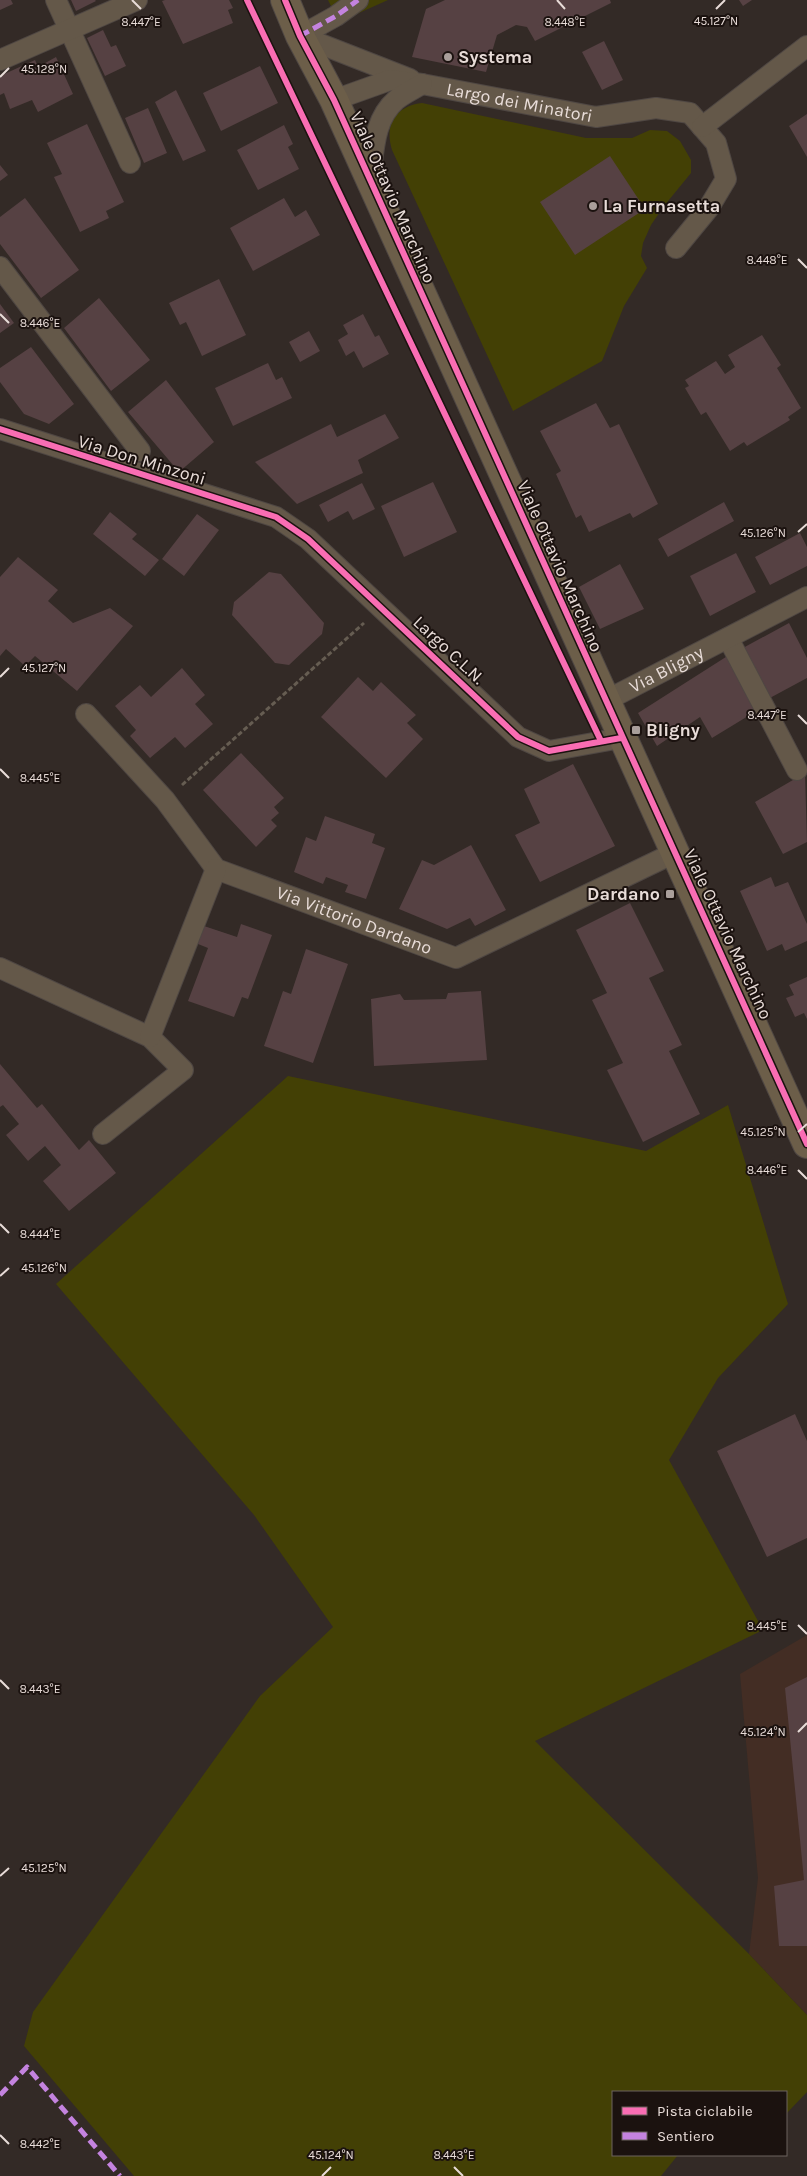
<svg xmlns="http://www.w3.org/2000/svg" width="807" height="2176" font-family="Karla,sans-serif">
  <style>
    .built { fill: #432d24 }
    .green { fill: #434005 }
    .building { fill: #564143 }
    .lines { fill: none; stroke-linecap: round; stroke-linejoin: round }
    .street-casing { stroke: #4f4743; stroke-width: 22 }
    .secondary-casing { stroke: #4f4743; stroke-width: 30 }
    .path { stroke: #665d52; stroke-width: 3; stroke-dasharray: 5 2.5; stroke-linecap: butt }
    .street { stroke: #645849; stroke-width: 20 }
    .secondary { stroke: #6c5e49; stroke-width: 28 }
    .quiet { stroke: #c483df; stroke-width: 5; stroke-dasharray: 10 5; stroke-linecap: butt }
    .cycleway-casing { stroke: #1b120f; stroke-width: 9 }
    .cycleway { stroke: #f96db3; stroke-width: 6 }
    .ticks { fill: none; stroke: #e8dcd8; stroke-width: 2 }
    .poi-dot { fill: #a99e9a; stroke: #1b120f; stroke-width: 2 }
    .labels { text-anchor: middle; stroke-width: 4; stroke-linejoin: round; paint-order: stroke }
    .poi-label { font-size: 18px; font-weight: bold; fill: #e8dcd8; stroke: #1b120f; text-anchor: start }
    .street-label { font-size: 18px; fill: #e8dcd8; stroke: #1b120f }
    .ticks-label { font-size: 12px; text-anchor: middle; fill: #e8dcd8; stroke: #1b120f; stroke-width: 4; stroke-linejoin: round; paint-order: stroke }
  </style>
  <rect width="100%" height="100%" fill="#332a26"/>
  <path class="built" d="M 807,1635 L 807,2015 L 749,1954 L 758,1878 L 740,1674 Z"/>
  <path class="green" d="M 328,0 L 388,0 L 339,22 Z
    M 422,103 L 586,138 L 632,138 L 650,130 L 667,131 L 680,141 L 691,160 L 691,173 L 664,206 L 651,225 L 643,243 L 641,256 L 647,268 L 624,306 L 602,361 L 513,411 L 392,150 C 384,124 396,106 422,103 Z
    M 288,1076 L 646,1151 L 728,1105 L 788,1304 L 718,1378 L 669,1460 L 763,1630 L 535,1741 L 749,1954 L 807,2015 L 807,2092 L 786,2114 L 786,2092 L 613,2092 L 613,2155 L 678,2155 L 661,2176 L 134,2176 L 24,2046 L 33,2012 L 260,1696 L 333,1627 L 254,1515 L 56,1284 Z"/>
  <path class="building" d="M 0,0 L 11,0 L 13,4 L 0,10 Z
    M 71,0 L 95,0 L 96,1 L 76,11 Z
    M 165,0 L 229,0 L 233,8 L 228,10 L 233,23 L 183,44 L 162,1 Z
    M 445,0 L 610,0 L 611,3 L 535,41 L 527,27 L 516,25 L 497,35 L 486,72 L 412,57 L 426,9 Z
    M 739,0 L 752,0 L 743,6 Z
    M 103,30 L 111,47 L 116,45 L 126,66 L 105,76 L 87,38 Z
    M 604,41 L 623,80 L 602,90 L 582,52 Z
    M 56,57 L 73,94 L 38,112 L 32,100 L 10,109 L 4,93 L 0,95 L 0,76 L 35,60 L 38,67 Z
    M 260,66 L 278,103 L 221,131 L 203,93 Z
    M 176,90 L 206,151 L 183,161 L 155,102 Z
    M 148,108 L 167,153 L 144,163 L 125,118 Z
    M 807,114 L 807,157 L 789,126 Z
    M 87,124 L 124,202 L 106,211 L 109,218 L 80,232 L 54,177 L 62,174 L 47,143 Z
    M 284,125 L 293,144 L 288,147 L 299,169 L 258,190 L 237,150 Z
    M 610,156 L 645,209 L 575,255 L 540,202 Z
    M 0,165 L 8,175 L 0,181 Z
    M 25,198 L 79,270 L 41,298 L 0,244 L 0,217 Z
    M 284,198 L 295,217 L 306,210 L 320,235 L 253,271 L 230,228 Z
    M 219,279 L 246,335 L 202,356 L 186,322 L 180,325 L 169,303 Z
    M 99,298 L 150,360 L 111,391 L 64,328 Z
    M 0,304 L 14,323 L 0,333 Z
    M 363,314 L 375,337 L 379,335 L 389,354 L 363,368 L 354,351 L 346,356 L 338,340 L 348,334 L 343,325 Z
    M 309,331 L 320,351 L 300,362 L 289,342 Z
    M 762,335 L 781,365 L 777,368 L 801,408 L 788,417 L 790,420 L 747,446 L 744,442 L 730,451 L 706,412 L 701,415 L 685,388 L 689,386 L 685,380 L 716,361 L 725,374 L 735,367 L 728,355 Z
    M 31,347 L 74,404 L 49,424 L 24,414 L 0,382 L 0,368 Z
    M 268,363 L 276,380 L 282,377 L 292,398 L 233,426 L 215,388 Z
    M 166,380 L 214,442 L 179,472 L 128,412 Z
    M 596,403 L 610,428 L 619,424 L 658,504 L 633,518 L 630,513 L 589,532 L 581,515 L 576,518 L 556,474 L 561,471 L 540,431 Z
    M 385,414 L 399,438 L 358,460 L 363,473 L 297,504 L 255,462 L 331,424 L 337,437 Z
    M 433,482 L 457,532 L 404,557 L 381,506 Z
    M 362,483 L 375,509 L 353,520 L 348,511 L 328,522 L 319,505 Z
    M 724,502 L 734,521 L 668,557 L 658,539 Z
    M 110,512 L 137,534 L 132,539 L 159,560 L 145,576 L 93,534 Z
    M 197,514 L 219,530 L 184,576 L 162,559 Z
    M 800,533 L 807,547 L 807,566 L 770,585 L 755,557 Z
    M 736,553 L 756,592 L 710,616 L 690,576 Z
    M 18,557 L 58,590 L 48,601 L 73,623 L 110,608 L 133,626 L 77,691 L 35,656 L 25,666 L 6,649 L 0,656 L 0,577 Z
    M 620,564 L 644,609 L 600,629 L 579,587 Z
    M 269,572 L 281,574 L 324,623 L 322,634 L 289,665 L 275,663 L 232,615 L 234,602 Z
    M 789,623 L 807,658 L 807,678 L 768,699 L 741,649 Z
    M 729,655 L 758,710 L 712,738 L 700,717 L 657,746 L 638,713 Z
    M 182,668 L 205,695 L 195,704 L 213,724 L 185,748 L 175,737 L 150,758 L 130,736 L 136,730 L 115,706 L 140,685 L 151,697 Z
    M 358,677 L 373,691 L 381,682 L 416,715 L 407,723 L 423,739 L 386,778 L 321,717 Z
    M 241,753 L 284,798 L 274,807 L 279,813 L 271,820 L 277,826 L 256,847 L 203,790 Z
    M 573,764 L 615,846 L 540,882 L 515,835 L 540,823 L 524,789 Z
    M 805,773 L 807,842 L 783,854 L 755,802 Z
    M 325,816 L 375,834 L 372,843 L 385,848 L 366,899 L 345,892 L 348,885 L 326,877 L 323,884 L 294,872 L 306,837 L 316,841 Z
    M 471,845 L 506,910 L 475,926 L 470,918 L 447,929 L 399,909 L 422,860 L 434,865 Z
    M 771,877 L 775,887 L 788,882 L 807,924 L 807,941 L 785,951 L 782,944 L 767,951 L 740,891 Z
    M 630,903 L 664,971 L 649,978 L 682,1045 L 669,1051 L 700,1114 L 643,1142 L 607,1070 L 623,1063 L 592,1000 L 607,993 L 576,930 Z
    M 241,924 L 272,935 L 248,999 L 242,997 L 234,1017 L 188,1001 L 208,948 L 198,944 L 204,926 L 237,937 Z
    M 306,949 L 348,964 L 313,1063 L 264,1046 L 283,991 L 291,994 Z
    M 807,977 L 807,1019 L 804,1013 L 795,1017 L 786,998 L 794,995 L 789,985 Z
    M 481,991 L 487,1060 L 374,1066 L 371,999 L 400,994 L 404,1000 L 446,999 L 448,993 Z
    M 0,1064 L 37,1108 L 42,1104 L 79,1150 L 89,1140 L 116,1173 L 69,1211 L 43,1181 L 61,1165 L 45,1146 L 28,1161 L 6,1135 L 19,1124 L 3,1105 L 0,1107 Z
    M 795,1414 L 807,1441 L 807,1538 L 767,1557 L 717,1451 Z
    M 807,1677 L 807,1946 L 779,1946 L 774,1886 L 804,1880 L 785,1688 Z"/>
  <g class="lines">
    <g class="street-casing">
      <g id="street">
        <path d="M 56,0 L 130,163"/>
        <path d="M 300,36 L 410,79"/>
        <path d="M 300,36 L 336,16 L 358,0"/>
        <path d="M 0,60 L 137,0"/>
        <path id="s1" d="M 334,100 L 390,80 L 422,84 L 596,117 L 656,108 L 690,113 L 716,143 L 726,179 L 708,209 L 676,248"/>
        <path d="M 702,127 L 807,46"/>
        <path d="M 370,179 C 374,152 373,120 396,100 C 403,94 414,89 422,84"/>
        <path d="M 0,267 L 140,451"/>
        <path d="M 0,429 L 276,517 L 308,539 L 518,737 L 549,751 L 621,738"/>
        <path d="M 728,638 L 797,770"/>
        <path id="s2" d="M 605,701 L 807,597"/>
        <path id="s3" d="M 86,714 L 165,800 L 216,869 L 456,958 L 674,853"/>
        <path d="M 0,968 L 150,1037 L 183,1070 L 103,1134"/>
        <path d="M 150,1037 L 216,869"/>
      </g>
    </g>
    <g class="secondary-casing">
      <path id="secondary" d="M 285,0 L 300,36 L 334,100 L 807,1144"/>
    </g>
    <path class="path" d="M 182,785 L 364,623"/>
    <use href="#street" class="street"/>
    <use href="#secondary" class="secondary"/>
    <path class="quiet" d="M 300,36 L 336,16 L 358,0
      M 0,2095 L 27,2067 L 120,2176"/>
    <g class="cycleway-casing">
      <path id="cycleway" d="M 247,0 L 601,741
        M 285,0 L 300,36 L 334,100 L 807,1144
        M 0,429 L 276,517 L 308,539 L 518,737 L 549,751 L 621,738"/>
    </g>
    <use href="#cycleway" class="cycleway"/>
  </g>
  <path class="ticks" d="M 132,0 L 141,9M 557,0 L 565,9M 716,9 L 725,0M 0,77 L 9,68M 798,259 L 807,268M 0,314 L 9,323M 798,532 L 807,524M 0,677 L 9,668M 798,715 L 807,724M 0,769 L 9,778M 798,1132 L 807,1124M 798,1170 L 807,1179M 0,1224 L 9,1233M 0,1276 L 9,1268M 798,1625 L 807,1634M 0,1680 L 9,1689M 798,1732 L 807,1723M 0,1876 L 9,1868M 0,2135 L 9,2144M 454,2167 L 463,2176M 322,2176 L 331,2167"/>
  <g class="poi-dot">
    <circle cx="448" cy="57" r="5"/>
    <circle cx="593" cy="206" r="5"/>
    <rect x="631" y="725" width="10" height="10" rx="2.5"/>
    <rect x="665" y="889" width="10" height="10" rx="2.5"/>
  </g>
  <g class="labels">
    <g class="poi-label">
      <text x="458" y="63">Systema</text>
      <text x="603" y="212">La Furnasetta</text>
      <text x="646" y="736">Bligny</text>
      <text x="660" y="900" text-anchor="end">Dardano</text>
    </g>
    <g class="street-label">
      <text dy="6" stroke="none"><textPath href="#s1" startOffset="191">Largo dei Minatori</textPath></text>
      <text transform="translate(393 197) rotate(66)" y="6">Viale Ottavio Marchino</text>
      <text transform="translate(142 460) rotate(17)" y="6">Via Don Minzoni</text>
      <text transform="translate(560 566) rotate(66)" y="6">Viale Ottavio Marchino</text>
      <text transform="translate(449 650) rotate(43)" y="6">Largo C.L.N.</text>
      <text dy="6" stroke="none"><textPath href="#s2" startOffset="69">Via Bligny</textPath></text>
      <text dy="6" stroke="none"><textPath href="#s3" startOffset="350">Via Vittorio Dardano</textPath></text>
      <text transform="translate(728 934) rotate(65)" y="6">Viale Ottavio Marchino</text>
    </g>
  </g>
  <g class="ticks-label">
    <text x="716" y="25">45.127°N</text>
    <text x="565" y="26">8.448°E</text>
    <text x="141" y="26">8.447°E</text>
    <text x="44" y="73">45.128°N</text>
    <text x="767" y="264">8.448°E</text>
    <text x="40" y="327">8.446°E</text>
    <text x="763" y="537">45.126°N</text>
    <text x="44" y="672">45.127°N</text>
    <text x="767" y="719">8.447°E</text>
    <text x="40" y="782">8.445°E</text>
    <text x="763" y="1136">45.125°N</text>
    <text x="767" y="1174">8.446°E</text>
    <text x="40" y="1238">8.444°E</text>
    <text x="44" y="1272">45.126°N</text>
    <text x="767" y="1630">8.445°E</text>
    <text x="40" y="1693">8.443°E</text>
    <text x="763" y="1736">45.124°N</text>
    <text x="44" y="1872">45.125°N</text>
    <text x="40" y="2148">8.442°E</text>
    <text x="454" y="2159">8.443°E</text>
    <text x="331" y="2159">45.124°N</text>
  </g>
  <rect x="612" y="2091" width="175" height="65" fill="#1b120f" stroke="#6d635f"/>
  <rect x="622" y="2107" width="25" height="8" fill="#f96db3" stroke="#6d635f"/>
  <text x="657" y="2116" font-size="15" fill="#e8dcd8">Pista ciclabile</text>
  <rect x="622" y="2132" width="25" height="8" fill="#c483df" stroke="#6d635f"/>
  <text x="657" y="2141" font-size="15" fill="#e8dcd8">Sentiero</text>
</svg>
